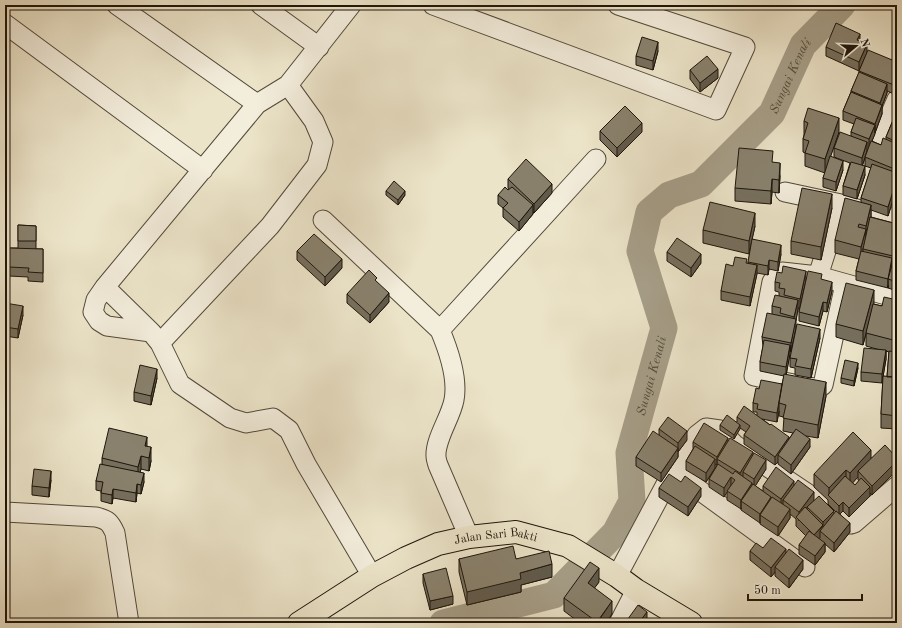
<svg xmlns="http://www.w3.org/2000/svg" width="902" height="628" font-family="'Old Standard TT',serif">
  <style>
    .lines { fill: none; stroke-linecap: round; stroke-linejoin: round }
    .river { stroke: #a69e88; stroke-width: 27 }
    .minor-casing { stroke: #51493a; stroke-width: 21 }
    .major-casing { stroke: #1d150a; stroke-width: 24 }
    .minor { stroke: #f3eddc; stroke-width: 19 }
    .major { stroke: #ece4c9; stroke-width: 22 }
    .wall { fill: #766f5e; stroke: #1d150a; fill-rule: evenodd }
    .shaded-wall { fill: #605a4c; stroke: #1d150a }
    .building { fill: #89816d; stroke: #1d150a }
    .labels { text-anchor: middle; stroke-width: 3.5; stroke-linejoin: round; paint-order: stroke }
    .street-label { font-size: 12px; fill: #1d150a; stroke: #f3eddc }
    .water-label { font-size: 13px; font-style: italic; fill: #544c3c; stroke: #f3eddc }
  </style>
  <rect width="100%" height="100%" fill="#ece4c9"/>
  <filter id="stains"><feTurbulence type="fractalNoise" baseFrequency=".005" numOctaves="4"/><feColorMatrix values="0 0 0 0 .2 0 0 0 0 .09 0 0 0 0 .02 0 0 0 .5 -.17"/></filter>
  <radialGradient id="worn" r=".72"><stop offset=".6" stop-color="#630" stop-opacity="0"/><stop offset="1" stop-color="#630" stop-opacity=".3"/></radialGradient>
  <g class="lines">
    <path class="river" id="s1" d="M 443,623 L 554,595 L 615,533 L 632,501 L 629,453 L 664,328 L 640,251 L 649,212 L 669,195 L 701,184 L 772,113 L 803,45 L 842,5"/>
    <g class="minor-casing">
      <path id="minor" d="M 117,5 L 257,104
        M 261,5 L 319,47
        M 351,5 L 288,85 L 257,104 L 105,287 L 96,300 L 93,312 L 99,321 L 107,326 L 151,332 L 160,343 L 180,384 L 230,418 L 246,423 L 273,418 L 289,430 L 306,464 L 372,576
        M 433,5 L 716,110 L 745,47 L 618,5
        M 5,24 L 203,170
        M 876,148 L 897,99
        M 785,192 L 841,204 L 876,215 L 897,219
        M 323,220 L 440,330 C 448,349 458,379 454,400 C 451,417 435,439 436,456 C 436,459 437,462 438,465 L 469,537
        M 818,276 L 841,204
        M 845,284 L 823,385 L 819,388 L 814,388 L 754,376 L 772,282 L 776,276 L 782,272 L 818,276 L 897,298
        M 105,287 L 151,332
        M 440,330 L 596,159
        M 160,343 L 270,226 L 317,165 L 323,142 L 314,121 L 288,85
        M 680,476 L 805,567
        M 5,512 L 96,517 C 108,520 110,522 115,533 L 129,623
        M 617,576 L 673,471 L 697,435 L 706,428 L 720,430 L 735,445 L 826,506 L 847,523 L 851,524 L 854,523 L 897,486
        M 619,623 L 636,590"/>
    </g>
    <g class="major-casing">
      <g id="major">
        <path id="s2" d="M 299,623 L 372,576 L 406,558 L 438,544 L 469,537 L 516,532 L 568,546 L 617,576 L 636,590 L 691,623"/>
      </g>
    </g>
    <use href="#minor" class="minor"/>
    <use href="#major" class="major"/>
  </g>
  <path class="wall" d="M 860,41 L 867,52 L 897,62 L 897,86 L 894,94 L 887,91 L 887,93 L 882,106 L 882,114 L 872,141 L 881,145 L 886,140 L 886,137 L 893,120 L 893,115 L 897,107 L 897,206 L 893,204 L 893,200 L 888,216 L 871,210 L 871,217 L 897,224 L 897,291 L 888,288 L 888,285 L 888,288 L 856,280 L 856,271 L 859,259 L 835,253 L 835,240 L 861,202 L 861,198 L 871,168 L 865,166 L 865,158 L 862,166 L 865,175 L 857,199 L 843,195 L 843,186 L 850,163 L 834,157 L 834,148 L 851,136 L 851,132 L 854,124 L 843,120 L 843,111 L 851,92 L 851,91 L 859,73 L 859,71 L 864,59 L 859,71 L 826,56 L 826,47 Z
    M 658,51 L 653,70 L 636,65 L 636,56 Z
    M 690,70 L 718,78 L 700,92 L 690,79 Z
    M 804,121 L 839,132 L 830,157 L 843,170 L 836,191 L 823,187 L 823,178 L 825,173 L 805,166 L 805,153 L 803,152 L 803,139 L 804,135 Z
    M 600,131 L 642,132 L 617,157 L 600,140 Z
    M 773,162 L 780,176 L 779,193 L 772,192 L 771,204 L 735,201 L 735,188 Z
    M 508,179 L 552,193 L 534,213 L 533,212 L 533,214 L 519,231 L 503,217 L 503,208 L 498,204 L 498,195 L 509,190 L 508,188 Z
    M 386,191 L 405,195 L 398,205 L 386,195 Z
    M 832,208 L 821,260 L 791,254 L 791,241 Z
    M 18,225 L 36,226 L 36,249 L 43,249 L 43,282 L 28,281 L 28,277 L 9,276 L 9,248 L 18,248 Z
    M 755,226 L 752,239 L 781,254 L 778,271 L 769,269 L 768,275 L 757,273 L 750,306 L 721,300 L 721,291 L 733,266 L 748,263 L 752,241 L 749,254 L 703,243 L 703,230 Z
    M 297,251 L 342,268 L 325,286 L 297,260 Z
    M 667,252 L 701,263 L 691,277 L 667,261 Z
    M 806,278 L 822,280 L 832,291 L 827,312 L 823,311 L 819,326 L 799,321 L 799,308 L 798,308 L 786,375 L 826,396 L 818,438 L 806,436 L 810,447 L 791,474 L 778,464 L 778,462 L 775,465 L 744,444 L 744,435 L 746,432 L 740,428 L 734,439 L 720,430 L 720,425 L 737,422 L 737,417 L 757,415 L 757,412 L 753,412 L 753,403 L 759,389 L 782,384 L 784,376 L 760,371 L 760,362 L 763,346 L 762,337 L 772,314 L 772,306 L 779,296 L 779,292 L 775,291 L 775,282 ZM 779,411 L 779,416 L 784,417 L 783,431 L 793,433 L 789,439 L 762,419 L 777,422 Z
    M 377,282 L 389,302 L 370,323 L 347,303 L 347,294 Z
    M 897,300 L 897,429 L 881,428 L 881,414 L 883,378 L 882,383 L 861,381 L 861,372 L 880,350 L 866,346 L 866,333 L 871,315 L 863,345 L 836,337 L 836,324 L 874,303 L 873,304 L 882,306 ZM 886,351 L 889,352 L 887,377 L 883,376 L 886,359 Z
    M 5,303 L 23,315 L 18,338 L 5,336 Z
    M 820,338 L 811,378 L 795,375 L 795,368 L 790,367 L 790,358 Z
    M 858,368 L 854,386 L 841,383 L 841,378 Z
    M 157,378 L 151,405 L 134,401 L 134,392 Z
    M 659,429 L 687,440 L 678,452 L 678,457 L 661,482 L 636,466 L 636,457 L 659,435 Z
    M 728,441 L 753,455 L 766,469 L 755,486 L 763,491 L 763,486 L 794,485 L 814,501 L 834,515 L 836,512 L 828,504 L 828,500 L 814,487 L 814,474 L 871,458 L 897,458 L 897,470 L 872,495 L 870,493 L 870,496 L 849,517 L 843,511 L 840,514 L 850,532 L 834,552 L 825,544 L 825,552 L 815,565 L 799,554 L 799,545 L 806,536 L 796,526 L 796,519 L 790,514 L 790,518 L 778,536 L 760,524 L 760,522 L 760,523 L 741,510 L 741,508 L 741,509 L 727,500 L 727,491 L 724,497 L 709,487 L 709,479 L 717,465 L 715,464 L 715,468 L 706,482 L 686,470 L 686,461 L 693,449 L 693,442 ZM 858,477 L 858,480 L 859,481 L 855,485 L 852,483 Z
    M 147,447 L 151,461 L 149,471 L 141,469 L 140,472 L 144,482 L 141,494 L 137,493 L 136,502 L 113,498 L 112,504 L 101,501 L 101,491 L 96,490 L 96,481 L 102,465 L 102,458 Z
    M 51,480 L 49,497 L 32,495 L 32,486 Z
    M 659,488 L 701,496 L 688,516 L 659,497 Z
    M 763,548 L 786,553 L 803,569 L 789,588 L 775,576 L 775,572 L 771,577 L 750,560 L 750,551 Z
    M 459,559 L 516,559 L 552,577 L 521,585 L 521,592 L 467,605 L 459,572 Z
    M 423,574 L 453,604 L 430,610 L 423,583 Z
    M 599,582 L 594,588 L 612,614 L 606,623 L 580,623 L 564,611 L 564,598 Z"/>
  <path class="shaded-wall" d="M 860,34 L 860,43 L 857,40 Z
    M 658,42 L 658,51 L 653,70 L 653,61 Z
    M 867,44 L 867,53 L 859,71 L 859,62 Z
    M 718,69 L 718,78 L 700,92 L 700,83 Z
    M 897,77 L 897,86 L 894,94 L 894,85 Z
    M 887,84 L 887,93 L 882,106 L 882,114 L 875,133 L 875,124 L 880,111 L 880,103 Z
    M 839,118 L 839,132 L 825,173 L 825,159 Z
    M 642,123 L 642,132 L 617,157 L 617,148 Z
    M 875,125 L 875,134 L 869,148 L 869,139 Z
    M 867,142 L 867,151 L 862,167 L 862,158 Z
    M 843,161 L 843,170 L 836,191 L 836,182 Z
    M 780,163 L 780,176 L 779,193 L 779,180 Z
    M 865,166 L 865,175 L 857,199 L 857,190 Z
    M 772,179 L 772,192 L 771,204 L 771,191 Z
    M 897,179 L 897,188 L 893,195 L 893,200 L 888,216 L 888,207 Z
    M 552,184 L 552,193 L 534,213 L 534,204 Z
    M 405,191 L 405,195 L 398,205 L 398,200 Z
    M 832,194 L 832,208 L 821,260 L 821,247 Z
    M 533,205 L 533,214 L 519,231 L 519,222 Z
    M 871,205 L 871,218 L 866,239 L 866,226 Z
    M 755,213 L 755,226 L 749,254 L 749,241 Z
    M 866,229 L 866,242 L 863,249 L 863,253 L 861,260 L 861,247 Z
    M 897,241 L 897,249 L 895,252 L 895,257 L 893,265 L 893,256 Z
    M 781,245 L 781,254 L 778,271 L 778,262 Z
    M 701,254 L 701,263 L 691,277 L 691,268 Z
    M 892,258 L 892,267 L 888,279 L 888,288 L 888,279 Z
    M 342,259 L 342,268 L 325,286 L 325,277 Z
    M 769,260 L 769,269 L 768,275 L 768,266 Z
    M 757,265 L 757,274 L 750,306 L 750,297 Z
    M 806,271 L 806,280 L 800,308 L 800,299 Z
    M 832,282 L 832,291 L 827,312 L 827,303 Z
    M 874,290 L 874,303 L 863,345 L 863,331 Z
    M 389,293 L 389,302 L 370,323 L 370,315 Z
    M 798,300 L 798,309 L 796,321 L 796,328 L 791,352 L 791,343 L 794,325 L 794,317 Z
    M 823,302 L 823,311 L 819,326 L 819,317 Z
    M 23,306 L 23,315 L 18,338 L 18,329 Z
    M 820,329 L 820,338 L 811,378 L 811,369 Z
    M 790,345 L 790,354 L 786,376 L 786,367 Z
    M 886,350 L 886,359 L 882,383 L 882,374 Z
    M 858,363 L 858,368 L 854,386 L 854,381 Z
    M 157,369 L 157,378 L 151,405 L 151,396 Z
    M 826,382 L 826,396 L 818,438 L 818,425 Z
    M 782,384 L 779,403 L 779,411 L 777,422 L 777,413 Z
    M 740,425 L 740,429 L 734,439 L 734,435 Z
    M 687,431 L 687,440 L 678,452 L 678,443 Z
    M 147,437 L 147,450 L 145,446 Z
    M 789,437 L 789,446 L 778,455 L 778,462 L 775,465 L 775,457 Z
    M 728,438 L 728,447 L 717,459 L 717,465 L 717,457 Z
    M 810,439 L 810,447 L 791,474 L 791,465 Z
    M 151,447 L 151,461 L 149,471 L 149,458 Z
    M 678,448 L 678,457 L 661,482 L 661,473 Z
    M 871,450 L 871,463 L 858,471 L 858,477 L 850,486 L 850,473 Z
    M 753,452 L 753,461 L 743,472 L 743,478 L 740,482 L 740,473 Z
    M 141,456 L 141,469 L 138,480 L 138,467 Z
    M 715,459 L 715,468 L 706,482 L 706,473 Z
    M 766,460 L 766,469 L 754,488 L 754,479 Z
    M 897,461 L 897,470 L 872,495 L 872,486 Z
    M 846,470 L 846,483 L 829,496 L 829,488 Z
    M 51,471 L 51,480 L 49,497 L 49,488 Z
    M 144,473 L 144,482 L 141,494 L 141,485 Z
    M 731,477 L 731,486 L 724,497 L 724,488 Z
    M 794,481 L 794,490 L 783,500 L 783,506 L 781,508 L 781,499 Z
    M 752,483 L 752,492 L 741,501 L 741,509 L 741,500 Z
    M 137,484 L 137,493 L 136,502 L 136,493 Z
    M 870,487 L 870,496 L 849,517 L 849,508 Z
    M 701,488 L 701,496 L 688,516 L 688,507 Z
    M 113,489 L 113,498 L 112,504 L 112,495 Z
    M 814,492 L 814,501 L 807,507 L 807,509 L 799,521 L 799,512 Z
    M 771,497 L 771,506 L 760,515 L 760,523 L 760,514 Z
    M 843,502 L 843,511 L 839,515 L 839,506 Z
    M 790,509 L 790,518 L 778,536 L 778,527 Z
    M 834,511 L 834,520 L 820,531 L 820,538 L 814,544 L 814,535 L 823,526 L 823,522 Z
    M 850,523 L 850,532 L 834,552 L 834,543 Z
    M 825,543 L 825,552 L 815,565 L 815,556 Z
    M 786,549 L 786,558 L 775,567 L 775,572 L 771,577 L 771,568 Z
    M 803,560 L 803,569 L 789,588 L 789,579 Z
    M 552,564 L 552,577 L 521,585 L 521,592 L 467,605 L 467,592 L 520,573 Z
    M 599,568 L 599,582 L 588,597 L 588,583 Z
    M 453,596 L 453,604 L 430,610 L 430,601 Z
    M 612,601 L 612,614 L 606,623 L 597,623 Z
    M 647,612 L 647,623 L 640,623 L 640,621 Z"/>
  <path class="building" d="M 836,23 L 860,34 L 857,40 L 867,44 L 859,62 L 826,47 Z
    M 642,37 L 658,42 L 653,61 L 636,56 Z
    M 868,50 L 897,62 L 897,77 L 894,85 L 859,71 Z
    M 707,56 L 718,69 L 700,83 L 690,70 Z
    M 859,72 L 887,84 L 880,103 L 851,91 Z
    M 851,92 L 882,105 L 875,124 L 843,111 Z
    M 625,106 L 642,123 L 617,148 L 600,131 Z
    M 897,107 L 897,116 L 893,115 Z
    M 808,108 L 839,118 L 825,159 L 805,153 L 809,141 L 803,139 L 808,123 L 804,121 Z
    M 856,118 L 875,125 L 869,139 L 851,132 Z
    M 894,118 L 897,119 L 897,142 L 886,137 Z
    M 840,132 L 867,142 L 862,158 L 834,148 Z
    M 883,138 L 897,144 L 897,170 L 865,157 L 871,141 L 881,145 Z
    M 739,148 L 773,151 L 772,162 L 780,163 L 779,180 L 772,179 L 771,191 L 735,188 Z
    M 830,156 L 843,161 L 836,182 L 823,178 Z
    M 526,159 L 552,184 L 534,204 L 508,179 Z
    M 851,162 L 865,166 L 857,190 L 843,186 Z
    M 872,164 L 897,173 L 897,179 L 888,207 L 861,198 Z
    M 394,181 L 405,191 L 398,200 L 386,191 Z
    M 897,183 L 897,197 L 893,195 Z
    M 505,187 L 508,190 L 512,187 L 533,205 L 519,222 L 503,208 L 508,203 L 498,195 Z
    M 802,188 L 832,194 L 821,247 L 791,241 Z
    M 845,198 L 871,205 L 866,226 L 859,224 L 858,227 L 866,229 L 861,247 L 835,240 Z
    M 710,202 L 755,213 L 749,241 L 703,230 Z
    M 870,217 L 897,224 L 897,241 L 893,256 L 863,249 Z
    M 18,225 L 36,226 L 36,241 L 18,241 Z
    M 314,234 L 342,259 L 325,277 L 297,251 Z
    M 677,238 L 701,254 L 691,268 L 667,252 Z
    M 752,239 L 781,245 L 778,262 L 769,260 L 768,266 L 748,262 Z
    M 897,245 L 897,253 L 895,252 Z
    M 9,248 L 43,249 L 43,273 L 28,272 L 29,268 L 9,267 Z
    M 861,251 L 892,258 L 888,279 L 856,271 Z
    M 735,257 L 747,259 L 746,263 L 757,265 L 750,297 L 721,291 L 726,264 L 733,266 Z
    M 894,258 L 897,258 L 897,282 L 888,279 Z
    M 783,266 L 806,271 L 800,299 L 784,295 L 785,289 L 779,288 L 780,283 L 775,282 L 777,272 L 782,273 Z
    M 369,270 L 377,278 L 375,280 L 389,293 L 370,315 L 347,294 Z
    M 808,271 L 822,274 L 821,279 L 832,282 L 827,303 L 823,302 L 819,317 L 799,312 Z
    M 846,283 L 874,290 L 863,331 L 836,324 Z
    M 775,295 L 798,300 L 794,317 L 780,313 L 781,308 L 772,306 Z
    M 884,297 L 897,300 L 897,341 L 866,333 L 873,304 L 882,306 Z
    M 5,303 L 23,306 L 18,329 L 5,327 Z
    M 767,313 L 796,319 L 791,343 L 762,337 Z
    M 797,324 L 820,329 L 811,369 L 795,366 L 797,359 L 790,358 Z
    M 764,340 L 790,345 L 786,367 L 760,362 Z
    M 864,348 L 886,350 L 882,374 L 861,372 Z
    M 889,351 L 897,352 L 897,377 L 887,377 Z
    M 845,360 L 858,363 L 854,381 L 841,378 Z
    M 140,365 L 157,369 L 151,396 L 134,392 Z
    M 784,374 L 826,382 L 818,425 L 783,418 L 786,405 L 779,403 Z
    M 883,376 L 897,377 L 897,416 L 881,414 Z
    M 761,380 L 782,384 L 777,413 L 757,409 L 758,404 L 753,403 L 756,388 L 759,389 Z
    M 744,406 L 770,425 L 771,424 L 789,437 L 775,457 L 744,435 L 750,426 L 737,417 Z
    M 727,415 L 740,425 L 734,435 L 720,425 Z
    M 668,417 L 687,431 L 678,443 L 659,429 Z
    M 704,423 L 728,438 L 717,457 L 693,442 Z
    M 109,428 L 147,437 L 145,446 L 151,447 L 149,458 L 141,456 L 138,467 L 102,458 Z
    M 796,429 L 810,439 L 791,465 L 778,455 Z
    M 653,431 L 678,448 L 661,473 L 636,457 Z
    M 853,432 L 871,450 L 850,473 L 846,470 L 829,488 L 814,474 Z
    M 730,438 L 753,452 L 740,473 L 717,459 Z
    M 885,445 L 897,458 L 897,461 L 872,486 L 858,471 Z
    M 695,446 L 715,459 L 706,473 L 686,461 Z
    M 754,453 L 766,460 L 754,479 L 743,472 Z
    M 100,464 L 144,473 L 141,485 L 137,484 L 136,493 L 113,489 L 112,495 L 101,493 L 103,482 L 96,481 Z
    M 718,464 L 733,474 L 735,471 L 752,483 L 741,500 L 727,491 L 735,480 L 731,477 L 724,488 L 709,479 Z
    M 776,467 L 794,481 L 781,499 L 763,486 Z
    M 34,469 L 51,471 L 49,488 L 32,486 Z
    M 669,474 L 681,482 L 685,476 L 701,488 L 688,507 L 659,488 Z
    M 845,476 L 855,485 L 861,478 L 870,487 L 849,508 L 843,502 L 839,506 L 828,495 Z
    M 798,480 L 814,492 L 799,512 L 783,500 Z
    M 753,484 L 771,497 L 760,514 L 741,501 Z
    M 819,496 L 834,511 L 823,522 L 807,507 Z
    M 772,497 L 790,509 L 778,527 L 760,515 Z
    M 805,507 L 823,525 L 814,535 L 796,517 Z
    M 836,511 L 850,523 L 834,543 L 820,531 Z
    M 809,531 L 825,543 L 815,556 L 799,545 Z
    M 771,538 L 786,549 L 771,568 L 750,551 L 756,543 L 763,548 Z
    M 513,546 L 516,559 L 549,551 L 552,564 L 520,573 L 521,579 L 467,592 L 459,559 Z
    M 789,549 L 803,560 L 789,579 L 775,567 Z
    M 590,562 L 599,568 L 588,583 L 612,601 L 597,622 L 564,598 Z
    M 446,568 L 453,596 L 430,601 L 423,574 Z
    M 638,605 L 647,612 L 640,621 L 644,623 L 625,623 Z"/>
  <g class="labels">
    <g class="street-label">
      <text dy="4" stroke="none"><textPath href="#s2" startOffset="219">Jalan Sari Bakti</textPath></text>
    </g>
    <g class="water-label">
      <text dy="5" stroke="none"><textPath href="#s1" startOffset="738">Sungai Kenali</textPath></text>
      <text dy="5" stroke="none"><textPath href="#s1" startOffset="366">Sungai Kenali</textPath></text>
    </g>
  </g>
  <rect width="902" height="628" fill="none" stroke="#ece4c9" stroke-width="20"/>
  <rect x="6" y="6" width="890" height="616" fill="none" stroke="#1d150a" stroke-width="2"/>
  <rect x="10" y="10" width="882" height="608" fill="none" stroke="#1d150a"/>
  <g transform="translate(856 46) rotate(71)" stroke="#f3eddc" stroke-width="3" paint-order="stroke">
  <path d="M0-3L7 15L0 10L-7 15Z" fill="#1d150a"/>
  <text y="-6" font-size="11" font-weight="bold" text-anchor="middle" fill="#1d150a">N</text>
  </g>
  <path d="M748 594v6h114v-6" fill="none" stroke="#1d150a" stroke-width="2"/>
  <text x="754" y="594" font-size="12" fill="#1d150a" stroke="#f3eddc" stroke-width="3" paint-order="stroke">50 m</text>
  <rect width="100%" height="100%" filter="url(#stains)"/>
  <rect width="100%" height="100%" fill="url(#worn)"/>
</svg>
